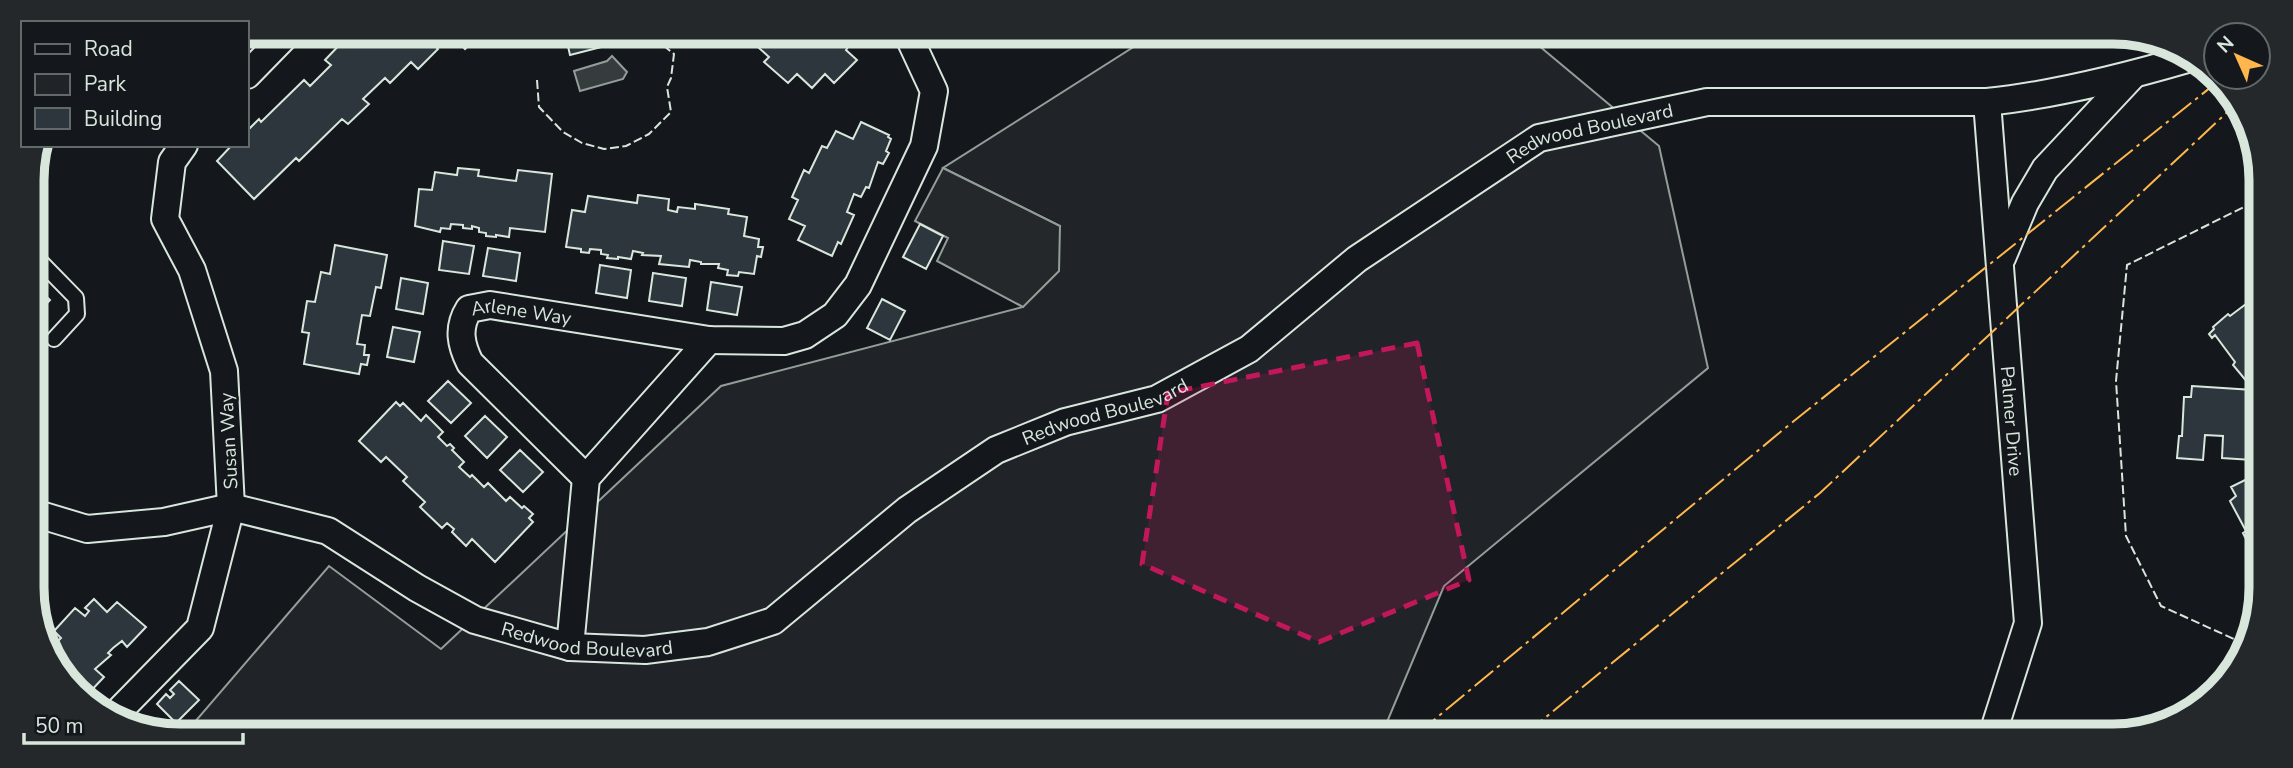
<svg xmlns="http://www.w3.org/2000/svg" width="2293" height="768" font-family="'Nunito Sans',sans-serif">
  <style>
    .green { fill: #202428; stroke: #939e99; stroke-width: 2 }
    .parking { fill: #24282b; stroke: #939e99; stroke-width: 2 }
    .water { fill: #363b3e; stroke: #939e99; stroke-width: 2 }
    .building { fill: #2c363c; stroke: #d8e6dc; stroke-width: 2 }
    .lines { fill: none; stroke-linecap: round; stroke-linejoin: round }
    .service-casing { stroke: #d8e6dc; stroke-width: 18 }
    .minor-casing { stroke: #d8e6dc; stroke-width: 30 }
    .service { stroke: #14181c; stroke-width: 14 }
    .minor { stroke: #14181c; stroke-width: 26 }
    .fence { stroke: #d8e6dc; stroke-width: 2; stroke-dasharray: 9 3.5; stroke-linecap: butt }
    .power { stroke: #ffb74d; stroke-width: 2; stroke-dasharray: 24 5 3.5 5; stroke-linecap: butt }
    .marked { fill: #c2185b; fill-opacity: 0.2; stroke: #c2185b; stroke-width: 5; stroke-dasharray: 14 9; stroke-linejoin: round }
    .labels { text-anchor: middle; stroke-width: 5; stroke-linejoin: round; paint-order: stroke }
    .street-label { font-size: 19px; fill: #d8e6dc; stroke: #14181c }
    .rim { fill: none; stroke: #d8e6dc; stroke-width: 9 }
  </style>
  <rect width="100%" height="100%" fill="#14181c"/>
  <path class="green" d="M 1154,34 L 1526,35 L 1659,146 L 1708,368 L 1444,586 L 1382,734 L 187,731 L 329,566 L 441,649 L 721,386 L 1023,307 L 1060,226 L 943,168 Z"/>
  <path class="parking" d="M 943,168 L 1060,226 L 1059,271 L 1023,307 L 937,261 L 948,238 L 915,221 Z"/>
  <path class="water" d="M 612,56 L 627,72 L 623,79 L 580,91 L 574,71 L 607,61 Z"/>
  <path class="building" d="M 365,32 L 422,32 L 438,49 L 418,69 L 411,62 L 390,83 L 385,78 L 363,99 L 369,104 L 348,124 L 342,119 L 299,161 L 296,158 L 254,199 L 217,161 L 232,145 L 247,145 L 247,131 L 259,119 L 261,122 L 304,80 L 310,86 L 331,65 L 325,60 L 346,38 L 353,45 Z
    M 449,32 L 482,32 L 465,49 Z
    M 565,33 L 614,33 L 617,43 L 570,55 Z
    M 735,33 L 821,33 L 819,36 L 824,41 L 828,36 L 836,43 L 840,39 L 848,47 L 846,50 L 857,60 L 834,83 L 825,74 L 812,88 L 797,74 L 788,83 L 764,62 L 769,57 L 749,39 L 746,43 Z
    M 861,122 L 889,135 L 888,137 L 891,139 L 886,151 L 889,153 L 883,164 L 878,162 L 869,188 L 866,187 L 861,197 L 854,194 L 847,212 L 854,215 L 841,244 L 838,242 L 832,256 L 798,240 L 805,226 L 789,219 L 798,200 L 792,197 L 804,170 L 809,173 L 822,146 L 827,148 L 836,131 L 853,139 Z
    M 458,168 L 479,170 L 478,176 L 516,181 L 518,170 L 552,174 L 545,232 L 510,228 L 509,237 L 496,235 L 496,237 L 486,236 L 486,233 L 479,232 L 479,228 L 472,226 L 472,229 L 463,228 L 463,225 L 451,224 L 450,229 L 441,228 L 440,232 L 415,226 L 419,189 L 432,190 L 435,172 L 457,175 Z
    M 638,195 L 669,199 L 668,210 L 677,212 L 678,207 L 695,209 L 695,204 L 729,209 L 728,214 L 747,217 L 744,236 L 759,239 L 758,247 L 763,247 L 761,257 L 757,256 L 754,274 L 739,272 L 738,276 L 727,275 L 728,270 L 718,268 L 719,264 L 701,264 L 701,262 L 690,260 L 689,267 L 659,264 L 661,256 L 642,255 L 643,253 L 633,251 L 631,259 L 618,257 L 618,259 L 607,258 L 608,255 L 601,254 L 601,250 L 590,249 L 589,253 L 581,252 L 581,249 L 566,247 L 572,210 L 585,212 L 588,196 L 637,203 Z
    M 920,224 L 943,236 L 926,269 L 903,257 Z
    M 443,241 L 474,246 L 469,274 L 439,270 Z
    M 335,245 L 387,255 L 381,288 L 376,287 L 370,316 L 362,315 L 357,344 L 365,345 L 364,355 L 369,355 L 367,365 L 361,364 L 359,374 L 304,364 L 309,333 L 302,332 L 307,301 L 315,302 L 321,272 L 330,274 Z
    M 488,248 L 520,253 L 516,281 L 483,276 Z
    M 600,265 L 631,270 L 627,298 L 596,293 Z
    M 653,273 L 686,278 L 682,306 L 649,301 Z
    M 401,278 L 428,283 L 423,314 L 396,309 Z
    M 711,282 L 742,287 L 737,315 L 707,310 Z
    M 32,283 L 50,300 L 33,318 Z
    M 2258,295 L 2258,375 L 2248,383 L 2233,365 L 2235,362 L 2215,335 L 2212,338 L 2209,334 L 2214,329 L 2213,327 L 2228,314 L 2230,316 Z
    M 882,299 L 905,311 L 890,340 L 867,328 Z
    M 393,327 L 420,332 L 414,362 L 387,357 Z
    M 448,381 L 471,403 L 451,423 L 428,401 Z
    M 2192,386 L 2253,390 L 2249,418 L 2250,424 L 2252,425 L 2251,434 L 2254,435 L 2252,460 L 2222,458 L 2223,436 L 2205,435 L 2203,460 L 2177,458 L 2179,436 L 2182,436 L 2184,397 L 2191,397 Z
    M 396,402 L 400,406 L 403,403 L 421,421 L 426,415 L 443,432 L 438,437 L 447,446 L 450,444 L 454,448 L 452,450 L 464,462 L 459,467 L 470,477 L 472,475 L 484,487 L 488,483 L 506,501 L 510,497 L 522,508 L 524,506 L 533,514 L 529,518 L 533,522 L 495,562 L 472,539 L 466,546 L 452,532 L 454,529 L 447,523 L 442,528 L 420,507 L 425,502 L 403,481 L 407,477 L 386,457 L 381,462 L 359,441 Z
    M 485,416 L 507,437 L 487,458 L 465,436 Z
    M 520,450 L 543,472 L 523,492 L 500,470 Z
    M 2257,474 L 2257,553 L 2254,555 L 2243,533 L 2246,531 L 2230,501 L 2236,496 L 2231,487 Z
    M 94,599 L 107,612 L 117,602 L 146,627 L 127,647 L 122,641 L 113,648 L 108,653 L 111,655 L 95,669 L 104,677 L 87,695 L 69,686 L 50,649 L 61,638 L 54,631 L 75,608 L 85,616 L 89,611 L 85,608 Z
    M 179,681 L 199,700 L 176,723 L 157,704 L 166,694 L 170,698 L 174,694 L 170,690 Z"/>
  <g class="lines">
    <g class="service-casing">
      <path id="service" d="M 32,253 L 76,298 L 77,314 L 54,339"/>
    </g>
    <g class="minor-casing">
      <g id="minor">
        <path d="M 247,75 L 289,32"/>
        <path id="s1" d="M 1987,102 L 2028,623 L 1992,736"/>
        <path d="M 2002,258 L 2025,203 L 2045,169 L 2133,75"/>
        <path id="s2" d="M 586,478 L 470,363 C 461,345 457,328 469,309 L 490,305 L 709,340 L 784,341 L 805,335 L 835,315 L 858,285 L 924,146 L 934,91 L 907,33"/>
        <path id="s3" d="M 34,513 L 87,529 L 164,522 L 231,507 L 328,531 L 417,588 L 475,620 L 570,647 L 645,650 L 708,642 L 773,621 L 907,510 L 996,450 L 1065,422 L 1157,399 L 1249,349 L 1357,259 L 1539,138 L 1707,102 L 1987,102 C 2055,95 2122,78 2187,59"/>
        <path d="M 570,647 L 586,478 L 709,340"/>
        <path d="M 115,715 L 200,628 L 231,507 L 224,371 L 192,270 L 165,219 L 172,162 L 184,145"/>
      </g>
    </g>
    <use href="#service" class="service"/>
    <use href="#minor" class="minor"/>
    <path class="fence" d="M 537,80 L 539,107 L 563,132 L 582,143 L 604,149 L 626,146 L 649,134 L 671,112 L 667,87 L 671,78 L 674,54 L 648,33
      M 2245,644 L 2161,606 L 2126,536 L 2116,381 L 2127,265 L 2258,200"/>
    <path class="power" d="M 1417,734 L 1784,429 L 2221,79
      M 1524,735 L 1820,493 L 2236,104"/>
  </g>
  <path class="marked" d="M 1417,343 L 1469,580 L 1319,642 L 1142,564 L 1168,393 Z"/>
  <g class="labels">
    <g class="street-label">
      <text dy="7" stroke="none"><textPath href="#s3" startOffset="1743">Redwood Boulevard</textPath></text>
      <text dy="7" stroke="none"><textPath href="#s2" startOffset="273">Arlene Way</textPath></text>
      <text dy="7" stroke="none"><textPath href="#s3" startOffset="1176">Redwood Boulevard</textPath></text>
      <text dy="7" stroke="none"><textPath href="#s1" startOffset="320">Palmer Drive</textPath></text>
      <text transform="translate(228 441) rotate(-93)" y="7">Susan Way</text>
      <text dy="7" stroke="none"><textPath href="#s3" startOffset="588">Redwood Boulevard</textPath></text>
    </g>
  </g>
  <path d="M0 0H2293V768H0ZM180 44H2113A136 136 0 0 1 2249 180V588A136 136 0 0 1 2113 724H180A136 136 0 0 1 44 588V180A136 136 0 0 1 180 44Z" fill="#24282b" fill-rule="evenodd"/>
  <path class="rim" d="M180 44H2113A136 136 0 0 1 2249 180V588A136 136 0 0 1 2113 724H180A136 136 0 0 1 44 588V180A136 136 0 0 1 180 44Z"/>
  <rect x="21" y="21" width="228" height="126" fill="#14181c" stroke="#626a69" stroke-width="2"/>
  <rect x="35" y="44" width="35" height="10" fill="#14181c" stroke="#626a69" stroke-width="2"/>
  <text x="84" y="56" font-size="21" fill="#d8e6dc">Road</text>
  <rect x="35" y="74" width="35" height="21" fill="#202428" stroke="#626a69" stroke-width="2"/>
  <text x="84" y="91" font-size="21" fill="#d8e6dc">Park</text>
  <rect x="35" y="108" width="35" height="21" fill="#2c363c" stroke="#626a69" stroke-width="2"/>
  <text x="84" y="126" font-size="21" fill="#d8e6dc">Building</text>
  <g transform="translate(2237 56) rotate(315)"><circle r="33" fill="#14181c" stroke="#626a69" stroke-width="2"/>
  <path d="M0-5L12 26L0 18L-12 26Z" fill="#ffb74d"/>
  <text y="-10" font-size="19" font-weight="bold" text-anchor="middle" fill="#d8e6dc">N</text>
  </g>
  <path d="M24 733v10h219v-10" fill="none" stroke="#d8e6dc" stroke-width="3.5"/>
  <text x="35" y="733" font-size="21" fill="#d8e6dc" stroke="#14181c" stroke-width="5" paint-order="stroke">50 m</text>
</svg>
